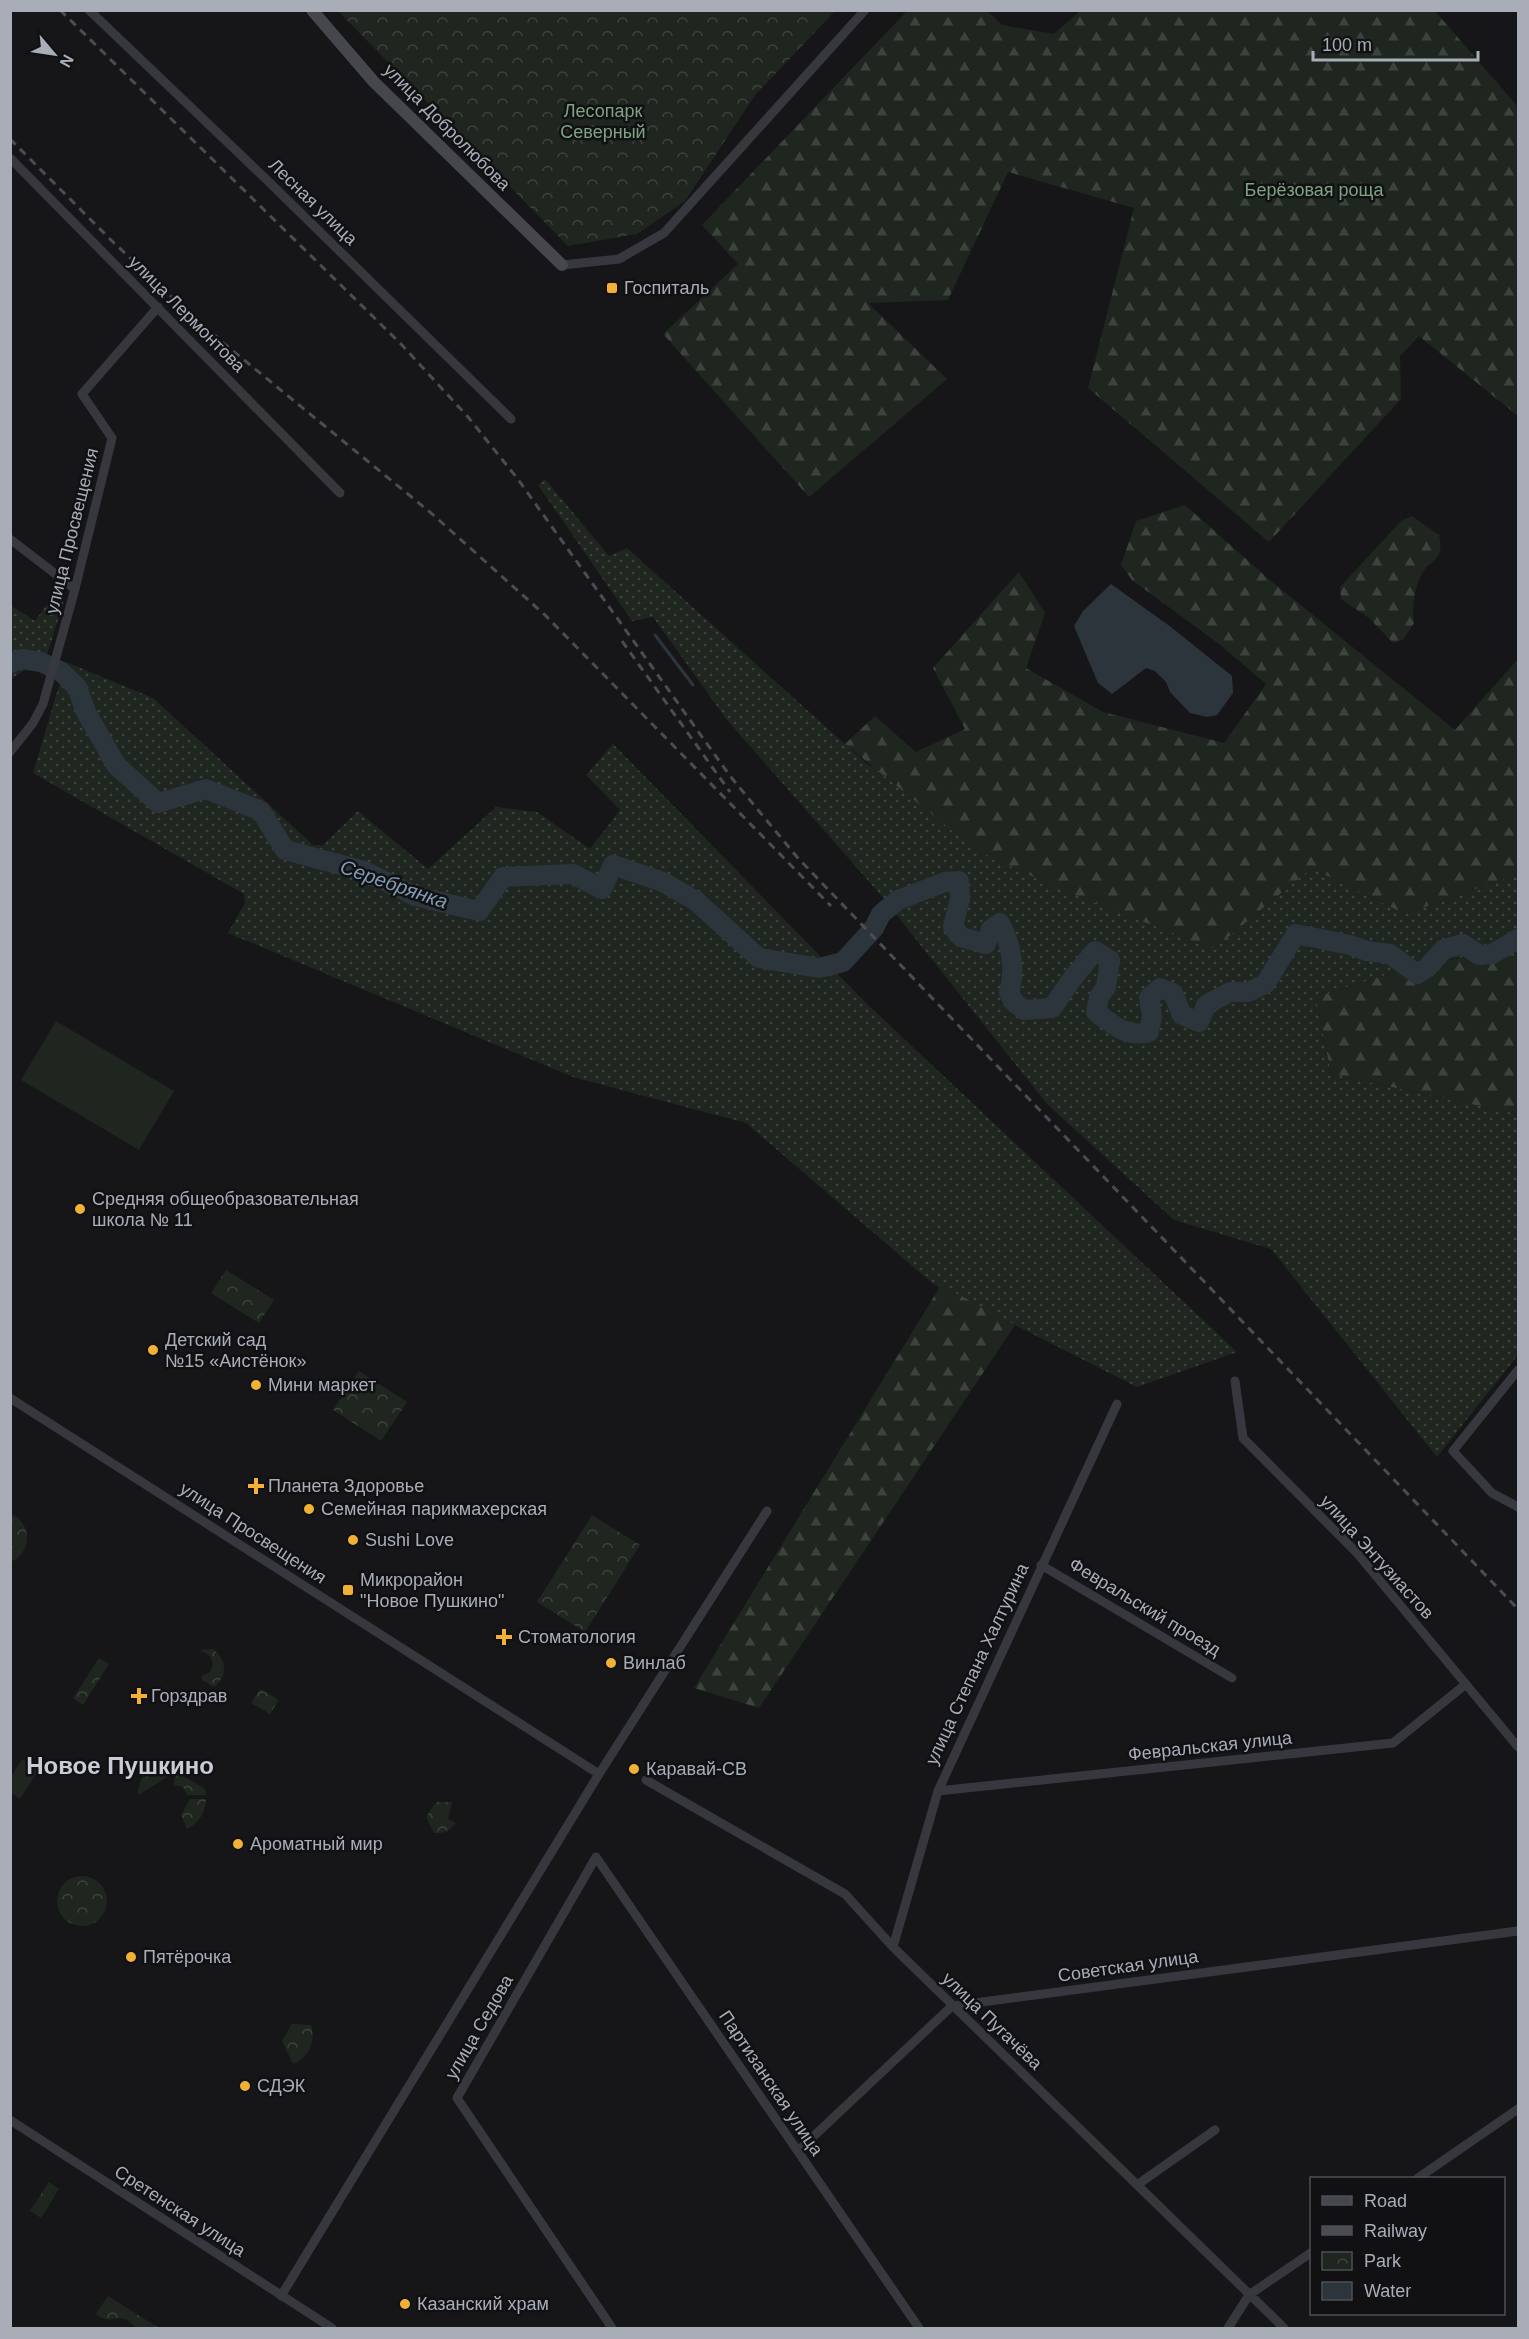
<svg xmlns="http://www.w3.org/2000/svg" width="1529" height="2339" font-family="Arial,sans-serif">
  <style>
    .grass { fill: url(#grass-dots) }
    .forest { fill: url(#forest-firs) }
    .park { fill: url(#park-crowns) }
    .garden { fill: #1e261f }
    .water { fill: #2c353c }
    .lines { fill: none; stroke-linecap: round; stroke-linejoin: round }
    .stream { stroke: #2c353c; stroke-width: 3 }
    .river { stroke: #2c353c; stroke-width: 20 }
    .street { stroke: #37383d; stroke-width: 9 }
    .secondary { stroke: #45474d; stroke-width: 12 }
    .rail { stroke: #4a4c52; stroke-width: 3; stroke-dasharray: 8 6; stroke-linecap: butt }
    .poi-dot { fill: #f2b134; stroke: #111113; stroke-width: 2 }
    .labels { text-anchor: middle; stroke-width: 5; stroke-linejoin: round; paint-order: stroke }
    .park-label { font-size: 18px; fill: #7fa381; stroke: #111113 }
    .street-label { font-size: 18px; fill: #a8adb8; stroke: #111113 }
    .poi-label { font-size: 18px; fill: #a8adb8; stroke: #111113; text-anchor: start }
    .water-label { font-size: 20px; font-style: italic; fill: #7f9bb3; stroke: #111113 }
    .district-label { font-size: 24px; font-weight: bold; fill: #c9ccd4; stroke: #111113 }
  </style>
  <defs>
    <pattern id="grass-dots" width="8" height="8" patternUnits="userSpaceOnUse" patternTransform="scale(1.5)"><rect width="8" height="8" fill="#1e261f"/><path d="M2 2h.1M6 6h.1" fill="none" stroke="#3c433d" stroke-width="1.8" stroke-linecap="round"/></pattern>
    <pattern id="forest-firs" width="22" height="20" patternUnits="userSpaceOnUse" patternTransform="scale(1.5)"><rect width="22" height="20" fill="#1e261f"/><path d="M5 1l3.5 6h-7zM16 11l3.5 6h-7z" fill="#3c433d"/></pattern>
    <pattern id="park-crowns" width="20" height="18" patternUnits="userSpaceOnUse" patternTransform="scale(1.5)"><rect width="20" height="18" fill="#1e261f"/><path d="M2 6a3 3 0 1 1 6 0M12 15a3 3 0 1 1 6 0" fill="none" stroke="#3c433d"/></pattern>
  </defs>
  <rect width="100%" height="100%" fill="#161618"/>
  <path class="grass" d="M 545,479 L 609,556 L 627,548 L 867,764 L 1214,949 L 1311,868 L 1405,914 L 1518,874 L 1518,946 L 1408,968 L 1316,997 L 1331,1074 L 1518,1114 L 1518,1355 L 1437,1457 L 1271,1249 L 1174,1220 L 1047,1104 L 879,893 L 727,720 L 653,617 L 632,621 L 538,485 Z
    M 62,584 L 63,604 L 47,655 L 11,679 L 10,605 L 35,621 Z
    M 66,662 L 153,698 L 313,845 L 323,845 L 358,811 L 428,869 L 496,807 L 537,812 L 590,849 L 620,810 L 586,775 L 613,744 L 865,1002 L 1237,1352 L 1137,1387 L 932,1283 L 746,1123 L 573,1077 L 228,933 L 245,903 L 244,894 L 33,773 Z"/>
  <path class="forest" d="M 908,10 L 988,11 L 1002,25 L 1054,34 L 1080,11 L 1435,11 L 1518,107 L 1518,416 L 1419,336 L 1400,356 L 1401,399 L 1269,542 L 1088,388 L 1134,208 L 1008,172 L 948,300 L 868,303 L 947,379 L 809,497 L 663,334 L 738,264 L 702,225 Z
    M 1185,505 L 1271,581 L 1455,730 L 1518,659 L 1518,874 L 1405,914 L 1311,868 L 1214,949 L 1059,889 L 976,850 L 845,744 L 875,716 L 916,752 L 965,729 L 933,668 L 1019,572 L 1045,613 L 1026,668 L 1103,712 L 1224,743 L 1266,684 L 1219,644 L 1132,580 L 1121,565 L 1136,521 Z
    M 1412,516 L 1439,535 C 1445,563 1431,557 1421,575 C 1414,589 1412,608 1414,623 L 1404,639 L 1393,643 L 1369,618 L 1341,599 L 1340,587 L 1401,521 Z
    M 1518,947 L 1518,1114 L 1331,1074 L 1316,997 L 1408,968 Z
    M 941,1285 L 1015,1325 L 759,1708 L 694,1688 Z"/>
  <path class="park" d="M 338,11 L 835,11 L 755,95 L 685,201 L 637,234 L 568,246 Z
    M 226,1270 L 274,1300 L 259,1323 L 211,1293 Z
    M 359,1371 L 407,1402 L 381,1441 L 333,1410 Z
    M 11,1514 C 33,1524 32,1552 11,1562 Z
    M 592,1515 L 640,1545 L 585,1632 L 537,1602 Z
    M 213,1649 C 227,1660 228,1676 214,1687 L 202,1680 L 202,1676 L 210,1672 L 213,1664 L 210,1656 L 200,1650 Z
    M 99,1658 L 109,1664 L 83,1705 L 73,1698 Z
    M 260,1689 L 279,1700 L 270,1714 L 251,1703 Z
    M 159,1765 L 173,1769 L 169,1776 L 138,1795 C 138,1780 145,1770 159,1765 Z
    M 175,1771 L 205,1789 L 206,1795 L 187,1795 L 183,1787 L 174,1785 Z
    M 190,1799 L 206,1799 C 206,1812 199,1823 187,1829 L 181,1815 Z
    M 436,1802 L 452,1802 L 448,1819 L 456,1823 C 450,1830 444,1834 434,1833 L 426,1817 Z
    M57 1901a25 25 0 1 1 50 0a25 25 0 1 1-50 0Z
    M 292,2024 L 311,2025 C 316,2041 309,2058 293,2064 L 282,2041 Z
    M 49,2182 L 59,2189 L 41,2218 L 30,2211 Z
    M 108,2296 L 159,2328 L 135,2328 C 123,2311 117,2322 105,2319 C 102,2318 99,2316 96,2314 Z"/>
  <path class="garden" d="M 56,1021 L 174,1091 L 139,1150 L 21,1080 Z
    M 22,1759 L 39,1769 L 20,1799 L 11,1793 L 11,1777 Z"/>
  <path class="water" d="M 1111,584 L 1171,627 L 1232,676 L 1233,693 L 1217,715 L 1207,717 L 1190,713 L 1170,692 L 1166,682 L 1155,671 L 1146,668 L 1112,694 L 1098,683 L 1074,626 L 1083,611 Z"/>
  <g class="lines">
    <path class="stream" d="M 655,635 L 693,685"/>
    <path class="river" d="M 10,663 L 22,659 L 41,662 L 60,671 L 77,687 L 86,712 L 116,765 L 158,803 L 206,789 L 261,811 L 285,850 L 364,871 L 415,896 L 479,911 L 503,877 L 573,874 L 602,889 L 613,865 L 663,882 L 696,901 L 759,958 L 819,968 L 843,962 L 874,928 L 881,914 L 898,900 L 945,882 L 959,881 L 960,899 L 953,927 L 961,937 L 986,944 L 991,929 L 1000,923 C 1011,943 1016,970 1009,992 L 1013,1001 L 1024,1010 L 1052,1008 L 1072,979 L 1095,951 L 1110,960 L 1106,987 L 1099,997 L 1096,1012 C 1113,1025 1127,1038 1149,1032 L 1152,1016 L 1149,998 L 1160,988 L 1173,993 L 1182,1015 L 1199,1022 L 1206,1005 L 1230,992 L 1248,992 L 1265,984 L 1296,934 L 1350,945 L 1367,951 L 1390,954 L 1417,974 L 1427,968 L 1444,949 L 1463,944 L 1479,955 L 1492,954 L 1518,939"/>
    <path class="street" d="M 89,10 L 269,182 L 511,419
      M 10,158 L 340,493
      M 562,265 L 619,259 L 664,233 L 865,10
      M 10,539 L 75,589
      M 10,752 L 33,723 L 43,704 L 75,589 L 112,438 L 82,394 L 158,307
      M 1518,1370 L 1453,1451 L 1492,1493 L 1518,1507
      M 1235,1381 L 1243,1438 L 1357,1553 L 1518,1747
      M 10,1398 L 599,1774
      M 1041,1565 L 1232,1678
      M 646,1780 L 845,1894 L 893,1947 L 1284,2328
      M 938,1791 L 1393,1743 L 1466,1684
      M 893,1947 L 938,1791 L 1117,1404
      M 10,2120 L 332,2328
      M 798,2151 L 952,2006 L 1518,1931
      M 1418,2178 L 1518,2109
      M 1137,2185 L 1215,2130
      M 281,2296 L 599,1774 L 767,1511
      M 612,2328 L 457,2098 L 596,1857 L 919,2328
      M 1228,2328 L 1249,2295 L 1312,2252"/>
    <path class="secondary" d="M 312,10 L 374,82 L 562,265"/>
    <path class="rail" d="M 60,10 L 401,344 L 468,417 L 517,478 L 730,776 L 797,857 L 1518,1609
      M 10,139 L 113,242 L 176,301 L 227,346 L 431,513 L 545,615 L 831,906
      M 622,641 L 730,792"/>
  </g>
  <g class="poi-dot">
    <rect x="606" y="282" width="12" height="12" rx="3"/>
    <circle cx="80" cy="1209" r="6"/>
    <circle cx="153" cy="1350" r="6"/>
    <circle cx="256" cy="1385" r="6"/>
    <path d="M253 1477h6v6h6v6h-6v6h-6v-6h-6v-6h6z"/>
    <circle cx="309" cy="1509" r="6"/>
    <circle cx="353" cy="1540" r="6"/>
    <rect x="342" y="1584" width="12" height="12" rx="3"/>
    <path d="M501 1628h6v6h6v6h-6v6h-6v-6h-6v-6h6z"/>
    <circle cx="611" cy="1663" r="6"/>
    <path d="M136 1687h6v6h6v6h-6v6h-6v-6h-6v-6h6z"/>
    <circle cx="634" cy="1769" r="6"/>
    <circle cx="238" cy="1844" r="6"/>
    <circle cx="131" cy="1957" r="6"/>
    <circle cx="245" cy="2086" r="6"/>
    <circle cx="405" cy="2304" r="6"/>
  </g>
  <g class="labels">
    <g class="park-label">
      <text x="603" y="117">Лесопарк<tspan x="603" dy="21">Северный</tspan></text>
      <text x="1314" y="196">Берёзовая роща</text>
    </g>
    <g class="street-label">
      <text transform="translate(447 127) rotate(45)" y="6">улица Добролюбова</text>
      <text transform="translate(313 202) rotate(44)" y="6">Лесная улица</text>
      <text transform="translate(187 314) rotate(45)" y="6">улица Лермонтова</text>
      <text transform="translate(72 531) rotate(-76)" y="6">улица Просвещения</text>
      <text transform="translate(253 1533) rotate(33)" y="6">улица Просвещения</text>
      <text transform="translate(1377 1557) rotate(48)" y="6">улица Энтузиастов</text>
      <text transform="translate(1145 1607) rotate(31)" y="6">Февральский проезд</text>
      <text transform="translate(977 1664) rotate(-65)" y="6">улица Степана Халтурина</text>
      <text transform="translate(1210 1746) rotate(-6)" y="6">Февральская улица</text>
      <text transform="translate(1128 1966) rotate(-8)" y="6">Советская улица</text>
      <text transform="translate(992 2021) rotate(44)" y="6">улица Пугачёва</text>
      <text transform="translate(479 2027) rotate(-60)" y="6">улица Седова</text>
      <text transform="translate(771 2083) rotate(56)" y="6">Партизанская улица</text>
      <text transform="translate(180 2211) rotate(33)" y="6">Сретенская улица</text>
    </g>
    <g class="poi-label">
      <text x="624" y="294">Госпиталь</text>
      <text x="92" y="1205">Средняя общеобразовательная<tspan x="92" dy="21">школа № 11</tspan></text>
      <text x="165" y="1346">Детский сад<tspan x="165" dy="21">№15 «Аистёнок»</tspan></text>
      <text x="268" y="1391">Мини маркет</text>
      <text x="268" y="1492">Планета Здоровье</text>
      <text x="321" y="1515">Семейная парикмахерская</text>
      <text x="365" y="1546">Sushi Love</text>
      <text x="360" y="1586">Микрорайон<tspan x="360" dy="21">"Новое Пушкино"</tspan></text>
      <text x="518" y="1643">Стоматология</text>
      <text x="623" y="1669">Винлаб</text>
      <text x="151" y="1702">Горздрав</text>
      <text x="646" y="1775">Каравай-СВ</text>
      <text x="250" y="1850">Ароматный мир</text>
      <text x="143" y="1963">Пятёрочка</text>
      <text x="257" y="2092">СДЭК</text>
      <text x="417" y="2310">Казанский храм</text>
    </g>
    <g class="water-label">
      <text transform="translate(394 884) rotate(19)" y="7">Серебрянка</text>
    </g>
    <g class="district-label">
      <text x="120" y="1774">Новое Пушкино</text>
    </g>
  </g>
  <rect width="1529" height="2339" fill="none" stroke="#a8adb8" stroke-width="24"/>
  <rect x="1310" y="2177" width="195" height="138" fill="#111113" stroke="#4d4f55" stroke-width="1.5"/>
  <rect x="1322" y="2196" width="30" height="9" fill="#45474d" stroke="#4d4f55" stroke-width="1.5"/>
  <text x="1364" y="2207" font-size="18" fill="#a8adb8">Road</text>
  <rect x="1322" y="2226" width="30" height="9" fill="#4a4c52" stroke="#4d4f55" stroke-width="1.5"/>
  <text x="1364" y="2237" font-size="18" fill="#a8adb8">Railway</text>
  <rect x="1322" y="2252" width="30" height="18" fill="url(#park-crowns)" stroke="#4d4f55" stroke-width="1.5"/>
  <text x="1364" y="2267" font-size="18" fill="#a8adb8">Park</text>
  <rect x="1322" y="2282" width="30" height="18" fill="#2c353c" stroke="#4d4f55" stroke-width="1.5"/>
  <text x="1364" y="2297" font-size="18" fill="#a8adb8">Water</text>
  <g transform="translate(54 54) rotate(119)" stroke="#111113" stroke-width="4.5" paint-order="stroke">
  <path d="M0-4.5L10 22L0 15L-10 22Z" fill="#a8adb8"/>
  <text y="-9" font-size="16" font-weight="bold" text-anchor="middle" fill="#a8adb8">N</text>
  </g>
  <path d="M1313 51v9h165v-9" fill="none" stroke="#a8adb8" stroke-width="3"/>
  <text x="1322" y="51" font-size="18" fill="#a8adb8" stroke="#111113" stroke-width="4.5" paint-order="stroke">100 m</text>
</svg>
